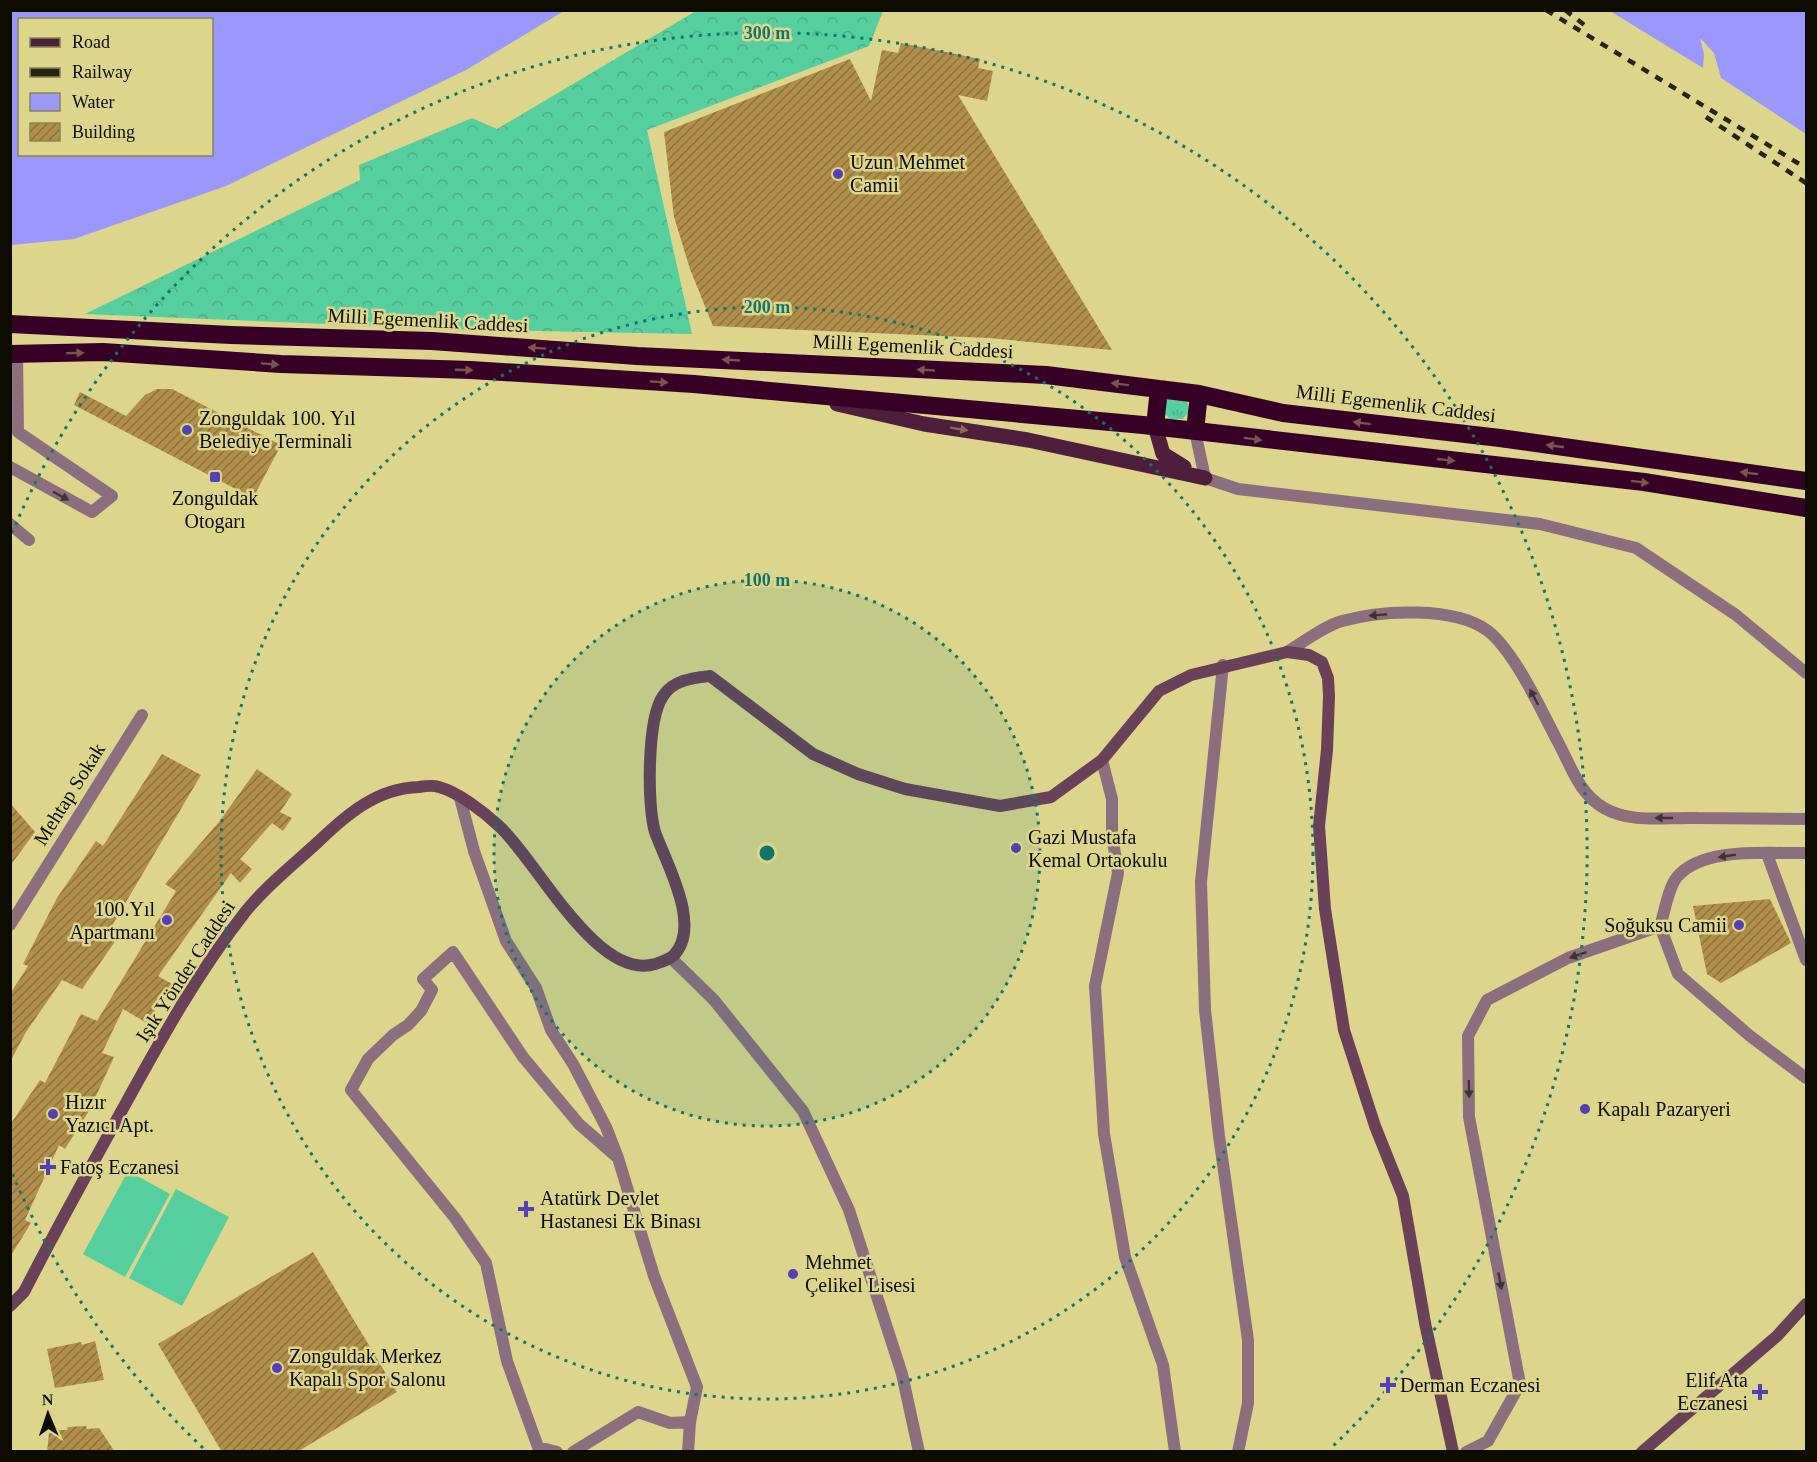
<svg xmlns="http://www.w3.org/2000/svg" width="1817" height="1462" font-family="Georgia,serif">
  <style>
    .grass { fill: url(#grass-tufts) }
    .forest { fill: url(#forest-crowns) }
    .pitch { fill: #56cf9f }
    .water { fill: #9b97fd; fill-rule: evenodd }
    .building { fill: url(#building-hatch) }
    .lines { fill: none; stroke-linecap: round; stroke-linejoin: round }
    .street { stroke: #8c6f7f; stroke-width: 12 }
    .secondary { stroke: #694158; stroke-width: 12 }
    .primary { stroke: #4e1f3d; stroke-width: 15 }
    .highway { stroke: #370026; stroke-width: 18 }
    .rail { stroke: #262411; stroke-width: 4.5; stroke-dasharray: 8 8; stroke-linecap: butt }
    .oneway { fill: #79554e }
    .oneway2 { fill: #87685c }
    .oneway3 { fill: #403433 }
    .ring { fill: none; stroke: #0f766e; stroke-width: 3; stroke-dasharray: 3 6 }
    .poi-dot { fill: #5240b8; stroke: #dcd58b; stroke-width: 2 }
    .labels { text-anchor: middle; stroke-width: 5; stroke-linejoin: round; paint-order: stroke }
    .poi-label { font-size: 20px; fill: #0e0c00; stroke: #dcd58b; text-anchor: start }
    .street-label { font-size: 20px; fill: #0e0c00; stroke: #dcd58b }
    .centre { fill: #0f766e; stroke: #dcd58b; stroke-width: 3 }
    .ring-label { font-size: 18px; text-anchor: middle; font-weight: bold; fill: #0f766e; stroke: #dcd58b; stroke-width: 5; stroke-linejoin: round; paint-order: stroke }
  </style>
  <defs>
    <pattern id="grass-tufts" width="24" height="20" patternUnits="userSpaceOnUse" patternTransform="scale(1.5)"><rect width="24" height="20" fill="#56cf9f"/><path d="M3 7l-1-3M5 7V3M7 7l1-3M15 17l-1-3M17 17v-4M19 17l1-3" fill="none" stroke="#4ab187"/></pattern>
    <pattern id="forest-crowns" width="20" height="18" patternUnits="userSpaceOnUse" patternTransform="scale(1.5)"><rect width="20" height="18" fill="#56cf9f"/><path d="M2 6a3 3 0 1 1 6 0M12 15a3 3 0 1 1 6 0" fill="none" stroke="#4ab187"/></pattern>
    <pattern id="building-hatch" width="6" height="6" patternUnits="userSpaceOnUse" patternTransform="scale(1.5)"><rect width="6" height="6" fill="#b08f4b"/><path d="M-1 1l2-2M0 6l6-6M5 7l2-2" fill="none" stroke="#8e733c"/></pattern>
  </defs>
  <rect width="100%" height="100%" fill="#dcd58b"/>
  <path class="grass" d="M 1167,396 L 1187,399 L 1189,412 L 1183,419 L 1170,419 L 1164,413 Z"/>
  <path class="forest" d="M 696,11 L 883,11 L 869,46 L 647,130 L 692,334 L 475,330 L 85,314 L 360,180 L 359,165 L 472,118 L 497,129 Z"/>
  <path class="pitch" d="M 128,1171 L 170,1194 L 125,1277 L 83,1254 Z
    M 176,1189 L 229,1217 L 182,1306 L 129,1278 Z"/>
  <path class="water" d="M 11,10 L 564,10 L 564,11 L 466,70 L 226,186 L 74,239 L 11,245 ZM 20,20 L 212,20 L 212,154 L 20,154 Z
    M 1610,11 L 1806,11 L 1806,134 L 1721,78 L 1714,53 L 1700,38 L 1704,54 L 1703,68 Z"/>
  <path class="building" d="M 901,43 L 980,59 L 978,68 L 993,71 L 987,101 L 958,95 L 1112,350 L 989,338 L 713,326 L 690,269 L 674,217 L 664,132 L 850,59 L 871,101 L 882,50 L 898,53 Z
    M 157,389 L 172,389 L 281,445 L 253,498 L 74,405 L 80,392 L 126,416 L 145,395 Z
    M 162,754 L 201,775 L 107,934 L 116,940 L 82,989 L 62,980 L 26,1032 L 10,1062 L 10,994 L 28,966 L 23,964 L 57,898 L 96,841 L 103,846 Z
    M 257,769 L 292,794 L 280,812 L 292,818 L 283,831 L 272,823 L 240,859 L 252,869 L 240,883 L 231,873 L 158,976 L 172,984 L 147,1023 L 123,1009 L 102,1053 L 114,1057 L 89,1111 L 65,1149 L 59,1145 L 25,1220 L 31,1223 L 10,1257 L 10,1125 L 40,1080 L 45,1083 L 81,1014 L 97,1021 L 176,891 L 165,884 L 219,822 Z
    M 10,803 L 35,832 L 10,866 Z
    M 1770,899 L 1791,943 L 1721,983 L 1707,974 L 1693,906 Z
    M 313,1252 L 397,1392 L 297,1452 L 222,1452 L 158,1344 Z
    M 95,1341 L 104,1380 L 55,1388 L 47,1349 L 81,1342 L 82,1345 Z
    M 86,1426 L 87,1429 L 99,1428 L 115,1452 L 47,1452 L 49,1433 L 58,1433 L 58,1430 L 67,1430 L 68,1427 Z"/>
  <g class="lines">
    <path class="street" d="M 1195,431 L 1205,478 L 1238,489 L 1540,524 L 1636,548 L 1736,615 L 1806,673
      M 10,467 L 92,512 L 112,496 L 18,432 L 17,354
      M 10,524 L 29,540
      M 1287,652 C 1304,642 1324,626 1342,621 C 1381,610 1455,606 1488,631 C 1515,652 1542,712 1558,742 C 1571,766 1579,794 1604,808 C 1631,824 1667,817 1697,818 C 1734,818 1770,819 1806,819
      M 1223,665 L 1201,882 L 1205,1010 L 1219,1136 L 1248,1340 L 1248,1403 L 1238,1452
      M 1102,760 L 1112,799 L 1112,835 L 1118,873 L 1095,986 L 1104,1134 L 1125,1257 L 1163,1365 L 1175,1452
      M 460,798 L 474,851 L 506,941 L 536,988 L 551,1030 L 573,1064 L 606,1127 L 618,1158 L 654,1276 L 697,1387 L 690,1422
      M 1767,854 L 1806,960
      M 10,925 L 142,715
      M 1660,926 L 1678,974 L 1750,1036 L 1806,1078
      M 671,958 L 714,1000 L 803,1111 L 849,1210 L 902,1374 L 919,1452
      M 557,1452 L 538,1447 L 507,1361 L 486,1263 L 455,1218 L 351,1090 L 368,1059 L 393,1035 L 408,1025 L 421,1011 L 432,990 L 423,979 L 453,952 L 523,1057 L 579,1124 L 618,1158
      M 573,1452 L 638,1412 L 670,1423 L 690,1422 L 688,1452
      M 1466,1452 L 1488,1441 L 1520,1384 L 1469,1117 L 1468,1036 L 1487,1000 L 1568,958 L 1660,926 C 1665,911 1668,888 1677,877 C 1703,846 1769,854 1806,853"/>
    <path class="secondary" d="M 10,1306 L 24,1292 C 55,1231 88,1172 121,1112 C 159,1043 197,973 246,911 C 266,886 294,864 318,842 C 346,815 377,788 419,787 C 425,786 433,785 439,787 C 458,792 484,812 499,826 C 536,859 597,982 655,964 C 661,962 668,960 673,956 C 703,927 666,863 655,832 C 647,806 647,719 663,696 C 673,680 693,678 710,676 L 813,754 L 858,774 L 905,789 L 1000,806 L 1051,797 L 1102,760 L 1159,691 L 1191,675 L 1287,652 L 1309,655 L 1322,662 L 1328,678 L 1329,696 L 1327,750 L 1319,826 L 1325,909 L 1344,1030 L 1375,1126 L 1403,1196 L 1425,1323 L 1453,1452
      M 1642,1452 L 1777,1336 L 1806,1304"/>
    <path class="primary" d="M 837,404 L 924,424 L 1028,440 L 1205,478
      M 1155,426 L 1163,454 L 1184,467"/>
    <path class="highway" d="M 10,324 L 231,335 L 432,341 L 637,356 L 1046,375 L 1199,394 L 1283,413 L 1500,438 L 1806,481
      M 10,354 L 103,352 L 281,364 L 471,370 L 694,384 L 1143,425 L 1644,482 L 1806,508
      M 1155,426 L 1159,389
      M 1195,431 L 1199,394"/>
    <path class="rail" d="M 1546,10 L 1806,168
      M 1565,10 L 1587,27
      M 1706,117 L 1806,183"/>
  </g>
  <defs><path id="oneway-solid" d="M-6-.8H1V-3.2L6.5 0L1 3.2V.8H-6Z" transform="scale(1.5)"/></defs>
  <g class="oneway">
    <use href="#oneway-solid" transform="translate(537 348) rotate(-176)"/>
    <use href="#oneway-solid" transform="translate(75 353) rotate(-1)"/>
    <use href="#oneway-solid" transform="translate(731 360) rotate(-177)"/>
    <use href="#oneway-solid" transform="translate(270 364) rotate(4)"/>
    <use href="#oneway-solid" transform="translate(464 370) rotate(2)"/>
    <use href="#oneway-solid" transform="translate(926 370) rotate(-177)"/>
    <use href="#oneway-solid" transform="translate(659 382) rotate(4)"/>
    <use href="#oneway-solid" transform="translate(1120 384) rotate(-173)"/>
    <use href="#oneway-solid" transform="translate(1362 423) rotate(-173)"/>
    <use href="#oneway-solid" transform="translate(1253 439) rotate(7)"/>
    <use href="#oneway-solid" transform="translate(1555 446) rotate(-172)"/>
    <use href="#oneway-solid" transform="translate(1446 460) rotate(6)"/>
    <use href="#oneway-solid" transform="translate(1749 473) rotate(-173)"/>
    <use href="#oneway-solid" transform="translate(1640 482) rotate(7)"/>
  </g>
  <use class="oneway2" href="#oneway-solid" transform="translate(959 429) rotate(9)"/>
  <g class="oneway3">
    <use href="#oneway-solid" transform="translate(61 496) rotate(28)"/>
    <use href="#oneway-solid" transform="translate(1378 615) rotate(175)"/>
    <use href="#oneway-solid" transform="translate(1534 697) rotate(-118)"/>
    <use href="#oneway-solid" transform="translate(1664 818) rotate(180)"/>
    <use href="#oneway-solid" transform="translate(1727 856) rotate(171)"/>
    <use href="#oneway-solid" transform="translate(1578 955) rotate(161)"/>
    <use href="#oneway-solid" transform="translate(1469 1089) rotate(89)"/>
    <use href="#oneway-solid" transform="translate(1500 1281) rotate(79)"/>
  </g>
  <circle cx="767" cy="853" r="273" fill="#0f766e" fill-opacity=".12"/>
  <g class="ring">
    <circle cx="767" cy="853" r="273"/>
    <circle cx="767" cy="853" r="546"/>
    <path d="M203 1448A820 820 0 0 1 12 1173M12 533A820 820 0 1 1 1331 1448"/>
  </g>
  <g class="poi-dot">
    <circle cx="838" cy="174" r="6"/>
    <circle cx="187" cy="430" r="6"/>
    <rect x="209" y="471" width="12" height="12" rx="3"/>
    <circle cx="1016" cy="848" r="6"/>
    <circle cx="167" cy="920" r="6"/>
    <circle cx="1739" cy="925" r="6"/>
    <circle cx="1585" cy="1109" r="6"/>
    <circle cx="53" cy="1114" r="6"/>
    <path d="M45 1158h6v6h6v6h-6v6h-6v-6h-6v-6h6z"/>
    <path d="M523 1200h6v6h6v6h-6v6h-6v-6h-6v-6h6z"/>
    <circle cx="793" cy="1274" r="6"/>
    <circle cx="277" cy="1368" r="6"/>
    <path d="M1385 1376h6v6h6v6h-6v6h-6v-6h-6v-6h6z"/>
    <path d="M1757 1383h6v6h6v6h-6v6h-6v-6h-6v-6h6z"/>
  </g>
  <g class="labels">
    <g class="poi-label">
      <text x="850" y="169">Uzun Mehmet<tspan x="850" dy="23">Camii</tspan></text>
      <text x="199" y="425">Zonguldak 100. Yıl<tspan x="199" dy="23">Belediye Terminali</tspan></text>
      <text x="215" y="505" text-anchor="middle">Zonguldak<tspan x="215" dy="23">Otogarı</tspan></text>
      <text x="1028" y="844">Gazi Mustafa<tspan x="1028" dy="23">Kemal Ortaokulu</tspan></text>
      <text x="155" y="916" text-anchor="end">100.Yıl<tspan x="155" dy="23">Apartmanı</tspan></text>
      <text x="1727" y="932" text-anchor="end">Soğuksu Camii</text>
      <text x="65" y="1109">Hızır<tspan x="65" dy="23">Yazıcı Apt.</tspan></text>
      <text x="1597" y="1116">Kapalı Pazaryeri</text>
      <text x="60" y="1174">Fatoş Eczanesi</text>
      <text x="540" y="1205">Atatürk Devlet<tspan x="540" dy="23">Hastanesi Ek Binası</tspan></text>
      <text x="805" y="1269">Mehmet<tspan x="805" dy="23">Çelikel Lisesi</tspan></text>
      <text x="289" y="1363">Zonguldak Merkez<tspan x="289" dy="23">Kapalı Spor Salonu</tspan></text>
      <text x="1748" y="1387" text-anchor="end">Elif Ata<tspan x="1748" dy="23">Eczanesi</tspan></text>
      <text x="1400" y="1392">Derman Eczanesi</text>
    </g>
    <g class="street-label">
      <text transform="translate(428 320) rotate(3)" y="7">Milli Egemenlik Caddesi</text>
      <text transform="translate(913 346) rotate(3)" y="7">Milli Egemenlik Caddesi</text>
      <text transform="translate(1396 403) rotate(7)" y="7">Milli Egemenlik Caddesi</text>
      <text transform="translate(69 794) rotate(-58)" y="7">Mehtap Sokak</text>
      <text transform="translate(185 971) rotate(-57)" y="7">Işık Yönder Caddesi</text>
    </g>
  </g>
  <circle cx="767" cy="853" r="9" class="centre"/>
  <g class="ring-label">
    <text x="767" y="39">300 m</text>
    <text x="767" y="313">200 m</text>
    <text x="767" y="586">100 m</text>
  </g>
  <rect width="1817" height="1462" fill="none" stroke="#0e0c00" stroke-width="24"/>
  <rect x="18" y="18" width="195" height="138" fill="#dcd58b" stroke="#8a8553" stroke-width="1.5"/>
  <rect x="30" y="38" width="30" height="9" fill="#4e1f3d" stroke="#8a8553" stroke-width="1.5"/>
  <text x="72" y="48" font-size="18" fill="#0e0c00">Road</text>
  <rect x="30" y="68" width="30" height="9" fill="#262411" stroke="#8a8553" stroke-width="1.5"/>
  <text x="72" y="78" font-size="18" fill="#0e0c00">Railway</text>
  <rect x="30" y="93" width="30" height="18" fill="#9b97fd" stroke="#8a8553" stroke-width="1.5"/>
  <text x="72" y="108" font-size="18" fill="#0e0c00">Water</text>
  <rect x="30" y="123" width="30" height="18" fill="url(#building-hatch)" stroke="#8a8553" stroke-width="1.5"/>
  <text x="72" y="138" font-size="18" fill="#0e0c00">Building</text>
  <g transform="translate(48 1414) rotate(358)" stroke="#dcd58b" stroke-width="4.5" paint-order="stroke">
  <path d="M0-4.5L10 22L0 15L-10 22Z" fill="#0e0c00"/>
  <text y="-9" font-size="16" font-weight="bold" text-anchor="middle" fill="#0e0c00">N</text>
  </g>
</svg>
